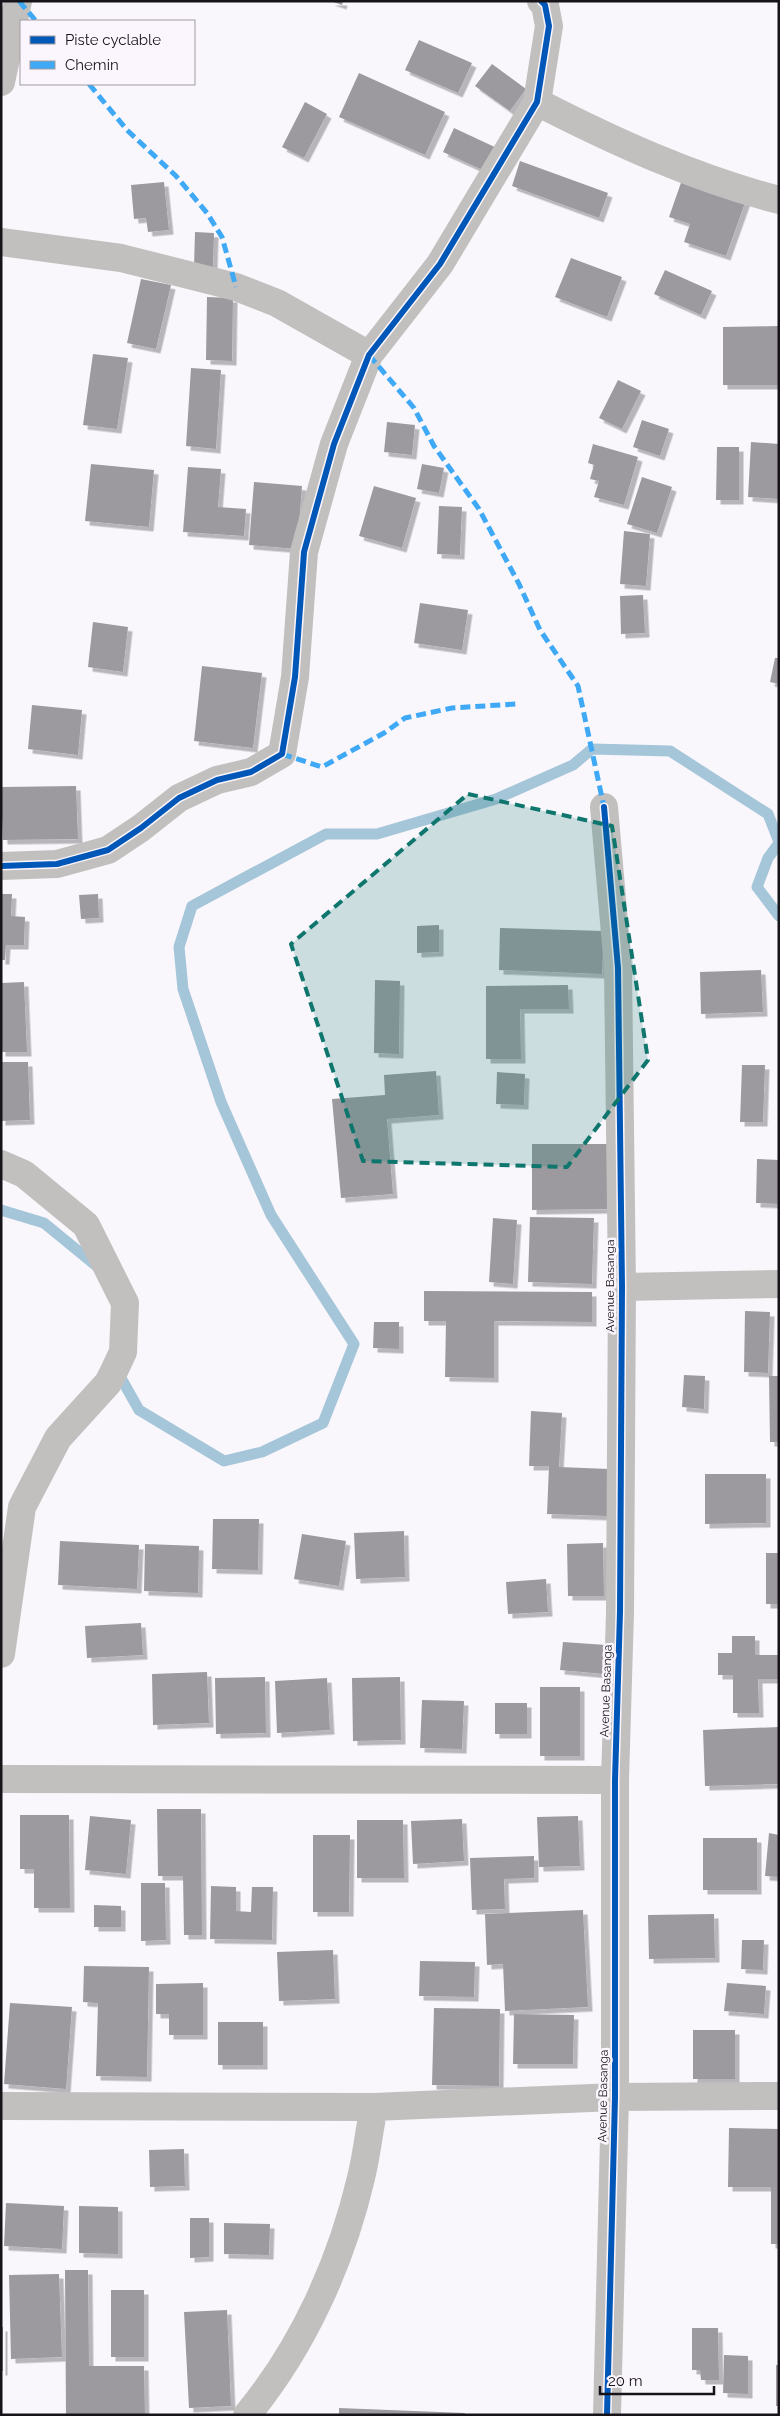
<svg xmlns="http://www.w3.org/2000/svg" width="780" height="2416" font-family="Raleway,sans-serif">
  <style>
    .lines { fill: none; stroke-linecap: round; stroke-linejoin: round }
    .stream { stroke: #a5c5d9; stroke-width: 11 }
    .building { fill: #9d9a9f; filter: url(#shadow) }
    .minor { stroke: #c2c0bf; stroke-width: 28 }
    .quiet { stroke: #3fa9f5; stroke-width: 5; stroke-dasharray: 10 5; stroke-linecap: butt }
    .cycleway-casing { stroke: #fbf6fd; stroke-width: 9 }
    .cycleway { stroke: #0057b8; stroke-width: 6 }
    .marked { fill: #0f766e; fill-opacity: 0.2; stroke: #0f766e; stroke-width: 4; stroke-dasharray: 10 6; stroke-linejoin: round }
    .labels { text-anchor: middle; stroke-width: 5; stroke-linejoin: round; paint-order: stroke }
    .street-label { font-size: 12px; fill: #161319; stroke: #fbf6fd }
  </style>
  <defs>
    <filter id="shadow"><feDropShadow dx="4.5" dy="4.5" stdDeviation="0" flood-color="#0004"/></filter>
  </defs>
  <rect width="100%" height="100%" fill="#faf7fc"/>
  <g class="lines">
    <path class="stream" d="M 779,843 L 768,858 L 757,887 L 779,916
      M 1,1210 L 44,1223 L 99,1268
      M 117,1371 L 139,1410 L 224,1461 L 262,1452 L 323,1423 L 354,1344 L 271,1215 L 221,1102 L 183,989 L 179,947 L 192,906 L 326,834 L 377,834 L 496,799 L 573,765 L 592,749 L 670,751 L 768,814 L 779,842"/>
  </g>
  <path class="building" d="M 330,1 L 343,1 L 342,5 Z
    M 419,40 L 472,63 L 458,93 L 405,70 Z
    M 492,64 L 526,89 L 510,111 L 475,86 Z
    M 359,73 L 445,112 L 425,155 L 339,117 Z
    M 305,102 L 327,114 L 304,158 L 282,147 Z
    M 454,128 L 499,149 L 487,172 L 443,152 Z
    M 520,161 L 608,193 L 599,218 L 512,186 Z
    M 683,177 L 746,200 L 726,256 L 684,242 L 690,224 L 669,217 Z
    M 164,182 L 169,230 L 148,232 L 146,218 L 134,219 L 131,185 Z
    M 195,232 L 214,233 L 213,267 L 194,267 Z
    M 571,258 L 622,277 L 607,317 L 555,297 Z
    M 665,270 L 712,291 L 701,315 L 654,294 Z
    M 141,279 L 171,285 L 156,349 L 127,343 Z
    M 207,297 L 233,298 L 232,361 L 206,360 Z
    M 779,326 L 779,385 L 723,385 L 723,327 Z
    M 93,354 L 128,358 L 117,429 L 83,425 Z
    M 191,368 L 221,370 L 216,449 L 186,446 Z
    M 618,380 L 641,391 L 622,429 L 599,418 Z
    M 642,420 L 669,429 L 660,456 L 633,447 Z
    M 387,422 L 415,425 L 412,455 L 384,452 Z
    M 751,442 L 779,444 L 779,499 L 748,497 Z
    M 593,444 L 638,457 L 624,505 L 594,497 L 599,481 L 590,479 L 594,465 L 588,463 Z
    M 717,447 L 739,447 L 739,500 L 716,500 Z
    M 91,464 L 154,470 L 149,527 L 85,521 Z
    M 422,464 L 444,468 L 439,493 L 417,489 Z
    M 188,467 L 221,469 L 218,507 L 246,509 L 244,536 L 183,532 Z
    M 642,477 L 672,487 L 657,533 L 627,524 Z
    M 254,482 L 302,486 L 297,549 L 249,545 Z
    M 374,486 L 416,498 L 402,548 L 359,536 Z
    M 439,506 L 462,507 L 460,555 L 437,554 Z
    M 624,531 L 650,534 L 646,586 L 620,584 Z
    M 643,595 L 645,633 L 621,634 L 620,596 Z
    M 420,603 L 468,610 L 462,650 L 414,643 Z
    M 93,622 L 128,627 L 123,672 L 88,667 Z
    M 775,658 L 779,658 L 779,684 L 770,682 Z
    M 202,666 L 262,673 L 253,748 L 194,741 Z
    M 32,705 L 82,710 L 78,755 L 28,749 Z
    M 76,786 L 78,839 L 3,840 L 1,787 Z
    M 1,894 L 12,894 L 11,916 L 25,917 L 24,945 L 6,945 L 5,960 L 1,960 Z
    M 98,894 L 99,918 L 81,919 L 79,895 Z
    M 439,925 L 439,952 L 417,953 L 417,926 Z
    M 500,928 L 604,931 L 602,974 L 499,970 Z
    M 761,970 L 763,1012 L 701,1014 L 700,972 Z
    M 375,980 L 400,981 L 399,1054 L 374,1053 Z
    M 24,982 L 27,1052 L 1,1052 L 1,983 Z
    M 568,985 L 569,1009 L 520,1009 L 521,1059 L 486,1059 L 486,986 Z
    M 1,1062 L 28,1062 L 30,1120 L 1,1121 Z
    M 742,1065 L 765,1065 L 763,1122 L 740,1122 Z
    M 436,1071 L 439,1115 L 387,1119 L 393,1194 L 341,1198 L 332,1099 L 385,1095 L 384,1075 Z
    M 497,1072 L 525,1074 L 524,1105 L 496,1104 Z
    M 532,1144 L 611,1144 L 611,1209 L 532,1210 Z
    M 757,1159 L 779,1160 L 779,1204 L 756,1203 Z
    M 530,1217 L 594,1218 L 592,1284 L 528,1282 Z
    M 493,1218 L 517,1220 L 513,1284 L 489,1282 Z
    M 424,1291 L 592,1292 L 592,1322 L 494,1321 L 494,1378 L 445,1377 L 446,1321 L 424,1321 Z
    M 745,1311 L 770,1312 L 768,1373 L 744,1372 Z
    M 374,1322 L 399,1322 L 399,1349 L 373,1348 Z
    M 684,1375 L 705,1376 L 704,1409 L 682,1407 Z
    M 769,1376 L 779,1376 L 779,1442 L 770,1442 Z
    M 531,1411 L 562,1413 L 559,1467 L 609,1469 L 607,1516 L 547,1514 L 549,1466 L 529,1466 Z
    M 705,1474 L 766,1474 L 766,1523 L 705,1524 Z
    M 213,1519 L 259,1519 L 258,1570 L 212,1569 Z
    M 404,1531 L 405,1577 L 356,1579 L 354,1533 Z
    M 302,1534 L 346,1541 L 339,1586 L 294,1579 Z
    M 60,1541 L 139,1545 L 137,1589 L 58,1585 Z
    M 603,1543 L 604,1596 L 568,1596 L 567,1544 Z
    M 145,1544 L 199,1546 L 198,1593 L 144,1591 Z
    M 766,1553 L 779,1553 L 779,1604 L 766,1604 Z
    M 546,1579 L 548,1612 L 508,1614 L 506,1582 Z
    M 141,1623 L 143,1655 L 87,1658 L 85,1626 Z
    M 732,1636 L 755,1636 L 755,1655 L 779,1655 L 779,1679 L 758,1679 L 759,1713 L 733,1713 L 733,1675 L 718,1675 L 718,1653 L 732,1653 Z
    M 563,1642 L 606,1645 L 604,1674 L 560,1670 Z
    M 207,1672 L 209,1723 L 153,1725 L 152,1674 Z
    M 265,1677 L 266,1733 L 216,1734 L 215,1678 Z
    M 400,1677 L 401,1740 L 353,1741 L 352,1678 Z
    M 327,1678 L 330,1730 L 277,1733 L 275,1681 Z
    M 540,1687 L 580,1687 L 580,1756 L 540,1756 Z
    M 422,1700 L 464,1701 L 462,1749 L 420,1748 Z
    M 495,1703 L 527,1703 L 527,1734 L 495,1734 Z
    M 779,1727 L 779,1784 L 705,1786 L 703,1730 Z
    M 157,1809 L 201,1809 L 202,1935 L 184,1935 L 183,1876 L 158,1876 Z
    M 20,1815 L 69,1815 L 70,1908 L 34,1908 L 34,1869 L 20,1869 Z
    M 90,1816 L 131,1820 L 126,1874 L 85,1870 Z
    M 578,1816 L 580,1866 L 539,1867 L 537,1817 Z
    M 462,1819 L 464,1861 L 413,1864 L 411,1821 Z
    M 357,1820 L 403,1820 L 404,1878 L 357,1878 Z
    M 769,1833 L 779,1835 L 779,1877 L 765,1876 Z
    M 313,1835 L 350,1835 L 349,1912 L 313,1912 Z
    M 703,1838 L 757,1838 L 757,1890 L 703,1890 Z
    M 534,1856 L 534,1878 L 504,1879 L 505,1909 L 472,1910 L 470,1858 Z
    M 141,1883 L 165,1883 L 166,1940 L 141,1941 Z
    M 211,1886 L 236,1887 L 236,1911 L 251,1912 L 252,1887 L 273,1887 L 272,1940 L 210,1939 Z
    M 94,1905 L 121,1906 L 121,1927 L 94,1927 Z
    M 583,1910 L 588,2007 L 505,2011 L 503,1964 L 487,1965 L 485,1914 Z
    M 714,1914 L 715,1958 L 649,1959 L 648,1915 Z
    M 742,1940 L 764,1940 L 763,1970 L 741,1969 Z
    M 333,1950 L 335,1999 L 279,2001 L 277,1952 Z
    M 420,1961 L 475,1962 L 474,1997 L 419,1996 Z
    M 84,1966 L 149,1967 L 147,2077 L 96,2076 L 98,2003 L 83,2002 Z
    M 203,1983 L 203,2035 L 169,2035 L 169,2014 L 156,2014 L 156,1984 Z
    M 727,1983 L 766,1986 L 764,2014 L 724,2011 Z
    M 10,2003 L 72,2007 L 66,2089 L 4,2084 Z
    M 434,2008 L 500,2009 L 499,2086 L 432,2085 Z
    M 514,2014 L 574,2015 L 573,2064 L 513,2064 Z
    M 218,2022 L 263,2022 L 263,2065 L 218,2065 Z
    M 693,2030 L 735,2030 L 735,2079 L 693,2079 Z
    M 729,2128 L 779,2129 L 779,2244 L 771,2244 L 771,2187 L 728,2187 Z
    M 184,2149 L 185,2186 L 150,2187 L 149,2150 Z
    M 6,2203 L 64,2206 L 62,2249 L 4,2246 Z
    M 79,2206 L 118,2207 L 118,2254 L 79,2253 Z
    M 190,2218 L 209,2218 L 209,2257 L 190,2258 Z
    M 224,2223 L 270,2224 L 269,2255 L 224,2254 Z
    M 65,2270 L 88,2270 L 89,2366 L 144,2366 L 145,2415 L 66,2415 Z
    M 59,2274 L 62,2357 L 11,2359 L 9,2275 Z
    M 111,2290 L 144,2290 L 144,2357 L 111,2357 Z
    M 227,2310 L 231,2406 L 189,2408 L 184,2312 Z
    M 1,2327 L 3,2327 L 3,2371 L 1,2371 Z
    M 692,2328 L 718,2328 L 719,2380 L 701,2380 L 700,2370 L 692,2370 Z
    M 724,2355 L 748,2356 L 748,2394 L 723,2393 Z
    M 776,2365 L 779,2365 L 779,2406 L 776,2406 Z
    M 339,2408 L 465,2413 L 464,2415 L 339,2415 Z"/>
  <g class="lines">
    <path class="minor" d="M 1,82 L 18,1
      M 537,102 C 615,142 694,178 779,200
      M 1,242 L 121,258 L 236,287 L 277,303 L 369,355
      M 604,807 L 618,968 L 622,1287 L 620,1612 L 615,1780 L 615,2097 L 607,2415
      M 1,866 L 57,864 L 108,850 L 141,828 L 179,798 L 217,780 L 251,772 L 282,754 L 295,677 L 304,552 L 334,444 L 369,355 L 440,264 L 537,102 L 549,26 L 545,5 L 541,1
      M 1,1164 L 24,1174 L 86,1225 L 125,1303 L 123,1352 L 115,1369 L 108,1383 L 58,1438 L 22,1507 L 1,1654
      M 622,1287 L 779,1284
      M 1,1779 L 615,1780
      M 1,2106 L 374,2107 L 615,2097 L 779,2096
      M 247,2415 C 303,2347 341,2263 361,2178 C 367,2154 369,2130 374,2107"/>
    <path class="quiet" d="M 19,1 L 36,21
      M 89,84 L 127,130 L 176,176 L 207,213 L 222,237 L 236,287
      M 369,355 L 414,408 L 434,446 L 479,509 L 519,584 L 540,630 L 578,686 L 604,807
      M 282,754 L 322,767 L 384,733 L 405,718 L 452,708 L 516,704"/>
    <g class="cycleway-casing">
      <path id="cycleway" d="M 604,807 L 618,968 L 622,1287 L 620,1612 L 615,1780 L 615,2097 L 607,2415
        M 1,866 L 57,864 L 108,850 L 141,828 L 179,798 L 217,780 L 251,772 L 282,754 L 295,677 L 304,552 L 334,444 L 369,355 L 440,264 L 537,102 L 549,26 L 545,5 L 541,1"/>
    </g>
    <use href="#cycleway" class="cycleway"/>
  </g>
  <path class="marked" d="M 468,794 L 612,826 L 648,1060 L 567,1167 L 363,1161 L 291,944 Z"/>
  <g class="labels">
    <g class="street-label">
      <text transform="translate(610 1286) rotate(-90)" y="4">Avenue Basanga</text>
      <text transform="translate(606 1691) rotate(-88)" y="4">Avenue Basanga</text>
      <text transform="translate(603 2096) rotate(-89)" y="4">Avenue Basanga</text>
    </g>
  </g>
  <rect width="780" height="2416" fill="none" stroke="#161319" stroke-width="5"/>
  <rect x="20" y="20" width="175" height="65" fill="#fbf6fd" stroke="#9f9ba2"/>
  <rect x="30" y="36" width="25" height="8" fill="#0057b8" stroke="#9f9ba2"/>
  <text x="65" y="45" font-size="15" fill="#161319">Piste cyclable</text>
  <rect x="30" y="61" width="25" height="8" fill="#3fa9f5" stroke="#9f9ba2"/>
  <text x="65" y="70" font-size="15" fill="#161319">Chemin</text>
  <path d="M600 2386v8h114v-8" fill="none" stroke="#161319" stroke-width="2.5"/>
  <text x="608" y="2386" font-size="15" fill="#161319" stroke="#fbf6fd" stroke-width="4" paint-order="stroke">20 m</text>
</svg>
